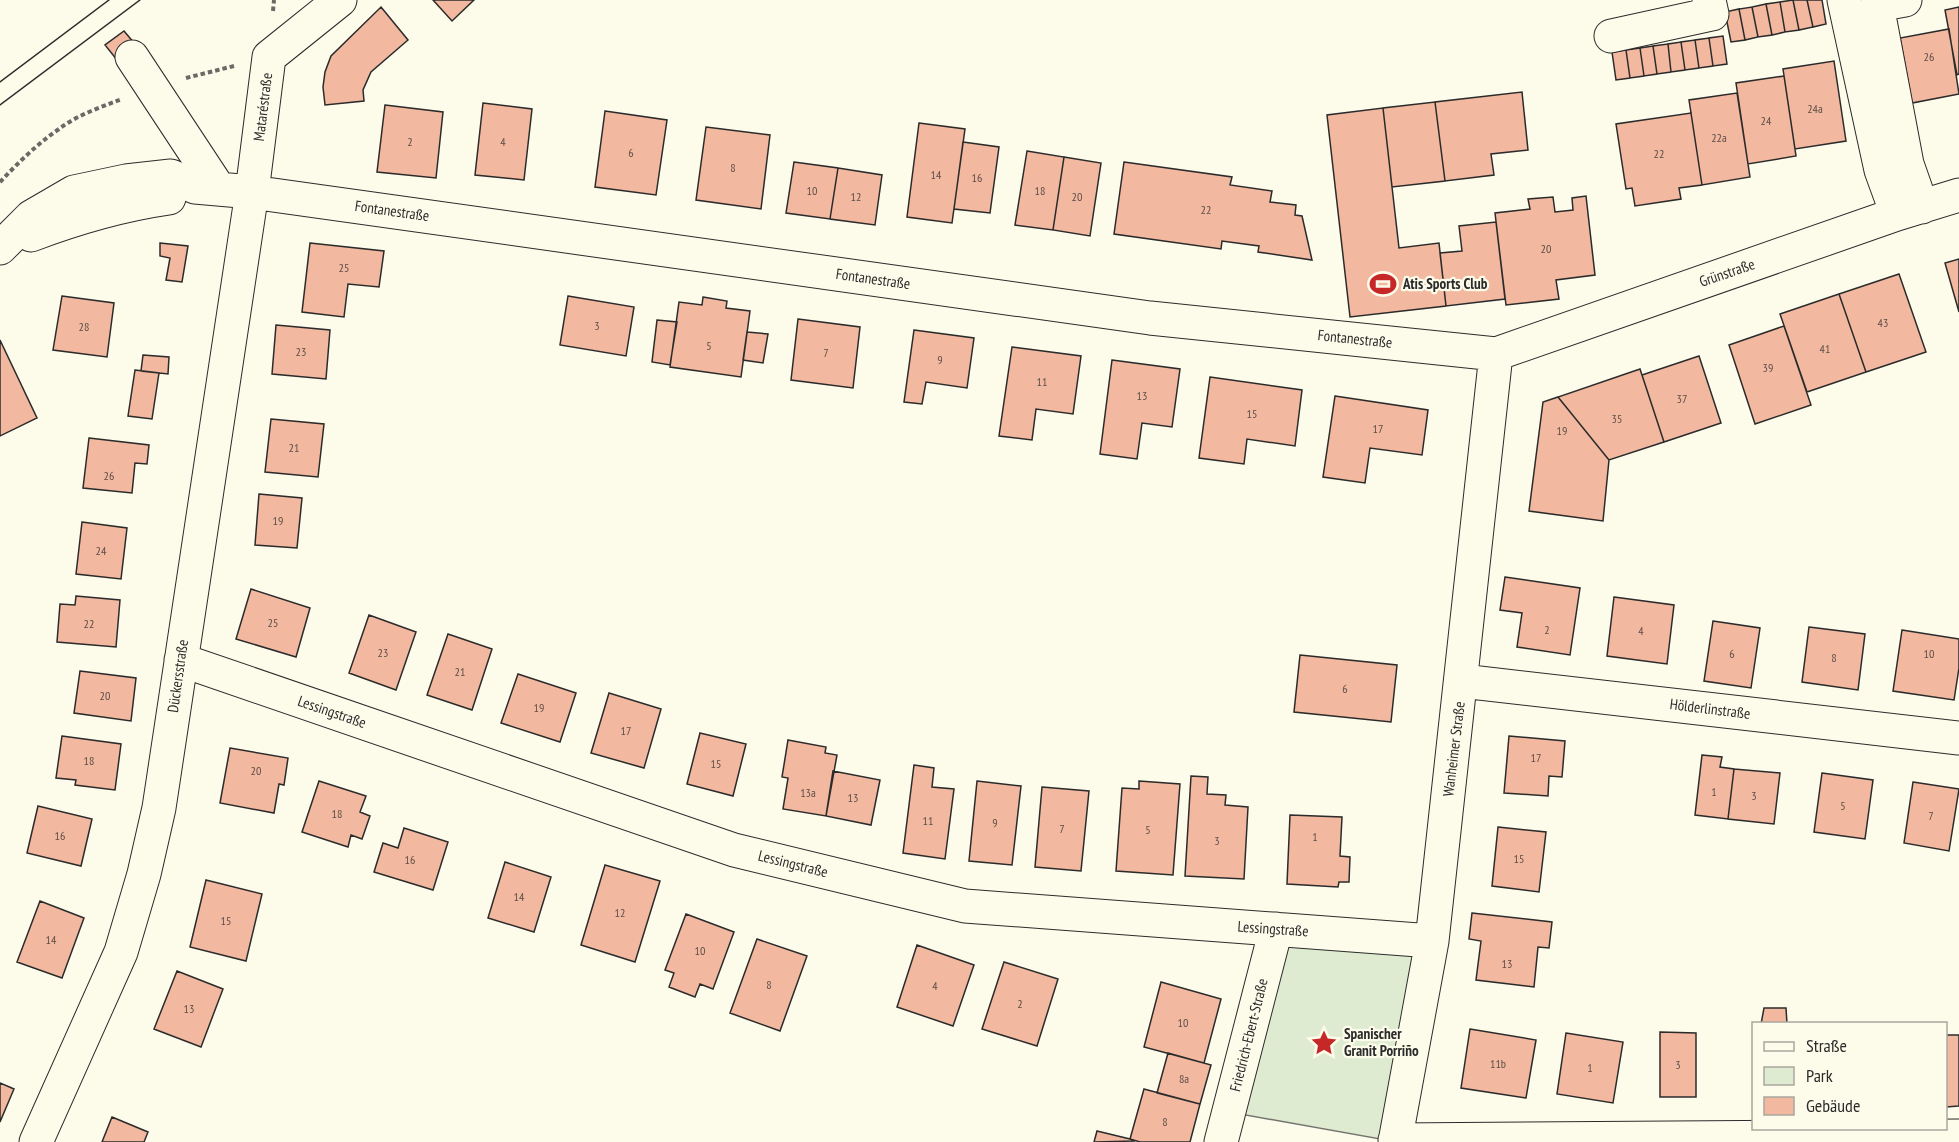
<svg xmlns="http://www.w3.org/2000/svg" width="1959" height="1142" font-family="'PT Sans Narrow',sans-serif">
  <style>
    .green { fill: #deebd1; stroke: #74746e; stroke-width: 1.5 }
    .building { fill: #f2b8a0; stroke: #2b2b2b; stroke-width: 1.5 }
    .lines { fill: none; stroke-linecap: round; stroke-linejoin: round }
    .minor-casing { stroke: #2b2b2b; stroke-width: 35 }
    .path { stroke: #6a6964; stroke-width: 4; stroke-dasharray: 4.5 3; stroke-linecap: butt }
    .minor { stroke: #fdfbea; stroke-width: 33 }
    .tram { stroke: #2b2b2b; stroke-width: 1.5 }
    .labels { text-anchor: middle; stroke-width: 4.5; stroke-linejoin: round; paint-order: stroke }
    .number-label { font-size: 12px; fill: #5d4e48 }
    .street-label { font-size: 15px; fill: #2b2b2b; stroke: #fdfbea }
    .poi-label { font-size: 15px; font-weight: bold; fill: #2b2b2b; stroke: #fdfbea; text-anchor: start }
  </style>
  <rect width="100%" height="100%" fill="#fdfbea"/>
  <path class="green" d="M 1284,942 L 1414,954 L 1380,1139 L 1240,1114 Z"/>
  <path class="building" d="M 433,0 L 474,0 L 452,21 Z
    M 1793,0 L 1799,30 L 1785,32 L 1780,2 Z
    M 1793,0 L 1807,0 L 1813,27 L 1799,30 Z
    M 1807,0 L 1822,0 L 1826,24 L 1813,27 Z
    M 1780,2 L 1785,32 L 1772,35 L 1766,4 Z
    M 1766,4 L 1772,35 L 1758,37 L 1752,7 Z
    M 381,7 L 408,40 L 371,72 L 363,90 L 364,101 L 325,105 L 323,87 L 325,72 L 331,56 Z
    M 1752,7 L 1758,37 L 1745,40 L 1739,9 Z
    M 1959,7 L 1959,74 L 1957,75 L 1945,10 Z
    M 1739,9 L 1745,40 L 1731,42 L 1725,12 Z
    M 1949,29 L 1959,94 L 1912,103 L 1900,38 Z
    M 124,31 L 140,50 L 121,65 L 105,45 Z
    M 1723,36 L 1727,64 L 1713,66 L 1709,38 Z
    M 1709,38 L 1713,66 L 1699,68 L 1695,40 Z
    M 1695,40 L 1699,68 L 1685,70 L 1681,42 Z
    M 1681,42 L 1685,70 L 1671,72 L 1668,44 Z
    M 1668,44 L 1671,72 L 1657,74 L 1653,46 Z
    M 1653,46 L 1657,74 L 1644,76 L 1640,48 Z
    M 1640,48 L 1644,76 L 1630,78 L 1626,50 Z
    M 1626,50 L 1630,78 L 1616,80 L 1612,52 Z
    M 1834,61 L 1846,141 L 1795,149 L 1783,69 Z
    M 1784,76 L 1796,156 L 1748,164 L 1736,83 Z
    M 1522,92 L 1528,150 L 1491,154 L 1494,175 L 1445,181 L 1435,102 Z
    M 1737,93 L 1750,177 L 1702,185 L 1689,100 Z
    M 1435,102 L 1445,181 L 1392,187 L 1383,108 Z
    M 483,103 L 532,109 L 524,180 L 475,175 Z
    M 385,105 L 443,112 L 436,178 L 377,172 Z
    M 1383,108 L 1399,248 L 1439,243 L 1446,306 L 1350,317 L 1327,115 Z
    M 605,111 L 667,120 L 656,195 L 595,187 Z
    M 1691,113 L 1702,185 L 1679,188 L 1681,199 L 1635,206 L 1632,188 L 1626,189 L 1616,124 Z
    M 919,123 L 965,129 L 952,223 L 907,217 Z
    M 706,127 L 770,135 L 761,209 L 696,200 Z
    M 963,142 L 999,147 L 990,213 L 954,209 Z
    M 1027,151 L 1064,157 L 1053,230 L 1015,225 Z
    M 1064,157 L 1101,163 L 1090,236 L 1053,230 Z
    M 794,162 L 838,168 L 830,219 L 786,213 Z
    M 1124,162 L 1232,177 L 1230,185 L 1272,191 L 1270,202 L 1296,205 L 1295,215 L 1302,216 L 1312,260 L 1258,252 L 1259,246 L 1222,241 L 1221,249 L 1114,234 Z
    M 838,168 L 882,175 L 875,225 L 830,219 Z
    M 1586,196 L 1595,275 L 1556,280 L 1559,299 L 1506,305 L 1495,213 L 1530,209 L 1528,199 L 1553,197 L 1555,212 L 1573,210 L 1572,198 Z
    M 1496,222 L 1505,299 L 1446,306 L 1440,253 L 1462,251 L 1459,226 Z
    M 160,243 L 188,246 L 182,282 L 166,280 L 170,258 L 160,256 Z
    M 310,243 L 384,251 L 379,287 L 348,284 L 344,317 L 302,312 Z
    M 1959,259 L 1959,312 L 1945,263 Z
    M 1899,274 L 1926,352 L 1866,372 L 1839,294 Z
    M 1839,294 L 1866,372 L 1807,392 L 1780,314 Z
    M 62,296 L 114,303 L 107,357 L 53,350 Z
    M 568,296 L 634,307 L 626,356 L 560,345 Z
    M 703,297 L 727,301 L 726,308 L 750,311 L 741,377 L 670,367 L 679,302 L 702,305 Z
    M 798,319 L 860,327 L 853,388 L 791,380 Z
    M 657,320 L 677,322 L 670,365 L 652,362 Z
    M 276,325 L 330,330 L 326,379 L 272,374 Z
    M 1784,326 L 1811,405 L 1755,424 L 1729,345 Z
    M 914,330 L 974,338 L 967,388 L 926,382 L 922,404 L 904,402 Z
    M 747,332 L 768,334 L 763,363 L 743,360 Z
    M 0,340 L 37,418 L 0,436 Z
    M 1012,347 L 1081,356 L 1073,414 L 1036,409 L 1032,440 L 999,436 Z
    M 143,355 L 169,357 L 168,374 L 141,371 Z
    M 1699,356 L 1721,423 L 1664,442 L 1642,375 Z
    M 1112,360 L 1180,369 L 1172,427 L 1142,423 L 1137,459 L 1100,454 Z
    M 1640,369 L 1664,442 L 1609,460 L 1558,397 Z
    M 135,370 L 159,373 L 152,419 L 128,416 Z
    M 1210,377 L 1302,390 L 1295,446 L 1247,439 L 1244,464 L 1199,458 Z
    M 1335,396 L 1428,410 L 1422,455 L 1370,448 L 1365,483 L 1323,477 Z
    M 1558,397 L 1609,460 L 1603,521 L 1529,511 L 1543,402 Z
    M 271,419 L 324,424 L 318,477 L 265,472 Z
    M 89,438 L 149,445 L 147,464 L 135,463 L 132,493 L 83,488 Z
    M 259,494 L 302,498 L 297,548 L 255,545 Z
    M 82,522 L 127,528 L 121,579 L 76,574 Z
    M 1505,577 L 1580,588 L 1570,655 L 1517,647 L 1522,613 L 1500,610 Z
    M 251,589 L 310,608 L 296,657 L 236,639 Z
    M 76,596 L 120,600 L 116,647 L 57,642 L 60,604 L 75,605 Z
    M 1614,597 L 1674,605 L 1667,664 L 1607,656 Z
    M 369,615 L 416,632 L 396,690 L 349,673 Z
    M 1713,621 L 1760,628 L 1751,688 L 1704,681 Z
    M 1809,627 L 1865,634 L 1858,690 L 1802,682 Z
    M 1902,630 L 1959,639 L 1959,668 L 1954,700 L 1893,691 Z
    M 448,634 L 492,649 L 472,710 L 427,695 Z
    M 1300,655 L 1397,665 L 1391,722 L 1294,712 Z
    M 80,671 L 136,678 L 131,721 L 74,713 Z
    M 518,674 L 576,693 L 560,742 L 501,723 Z
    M 609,693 L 661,709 L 644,768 L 591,753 Z
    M 700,733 L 746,744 L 733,796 L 687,784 Z
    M 62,736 L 121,744 L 115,790 L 75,785 L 76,780 L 56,778 Z
    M 1509,736 L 1565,741 L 1562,777 L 1549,776 L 1548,796 L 1504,793 Z
    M 788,740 L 826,747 L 825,753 L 837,755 L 826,816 L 783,809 L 788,778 L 782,777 Z
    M 230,748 L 288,758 L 284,785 L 279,784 L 274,813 L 220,803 Z
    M 1702,755 L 1722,757 L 1720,767 L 1734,769 L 1728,819 L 1695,815 Z
    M 914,765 L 934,768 L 932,787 L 954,789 L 945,859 L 903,853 Z
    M 1734,769 L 1780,773 L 1774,824 L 1728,819 Z
    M 833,771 L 880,780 L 871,825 L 826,816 Z
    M 1822,773 L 1873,780 L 1865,839 L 1814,832 Z
    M 1191,776 L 1208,777 L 1207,794 L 1226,795 L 1225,805 L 1248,807 L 1244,879 L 1185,876 Z
    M 319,781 L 366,796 L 360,812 L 370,816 L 362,839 L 351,835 L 348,847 L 302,832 Z
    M 977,781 L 1021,786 L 1012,865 L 969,861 Z
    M 1139,781 L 1180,784 L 1173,875 L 1116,871 L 1122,788 L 1139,789 Z
    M 1913,782 L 1959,789 L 1949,851 L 1904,843 Z
    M 1042,787 L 1089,791 L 1081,871 L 1035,867 Z
    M 38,806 L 92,819 L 81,866 L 27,853 Z
    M 1290,815 L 1342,817 L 1340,856 L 1350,857 L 1349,882 L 1339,882 L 1338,887 L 1287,884 Z
    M 1498,827 L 1546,832 L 1539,892 L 1492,886 Z
    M 404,828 L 448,842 L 433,890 L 374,872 L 383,843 L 398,848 Z
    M 505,862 L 551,877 L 534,932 L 488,918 Z
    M 605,865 L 660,881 L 635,962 L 581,945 Z
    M 206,880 L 262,894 L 246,961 L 190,947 Z
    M 40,901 L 84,918 L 62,978 L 17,962 Z
    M 1472,913 L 1552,922 L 1549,948 L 1538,947 L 1534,987 L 1476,980 L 1481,941 L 1469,939 Z
    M 686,914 L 734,932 L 713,989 L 700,984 L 695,997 L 669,987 L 674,973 L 665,970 Z
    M 757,939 L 807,956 L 780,1031 L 730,1013 Z
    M 917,945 L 974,965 L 953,1026 L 897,1007 Z
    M 1004,962 L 1058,979 L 1037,1046 L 982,1029 Z
    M 177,971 L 223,989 L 201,1047 L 154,1029 Z
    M 1161,982 L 1221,999 L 1204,1063 L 1144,1047 Z
    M 1764,1008 L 1786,1008 L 1787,1024 L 1761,1024 Z
    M 1470,1029 L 1536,1040 L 1526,1098 L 1461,1088 Z
    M 1660,1032 L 1696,1033 L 1696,1097 L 1660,1097 Z
    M 1566,1033 L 1623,1042 L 1613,1103 L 1557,1094 Z
    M 1946,1035 L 1959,1035 L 1959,1106 L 1946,1107 Z
    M 1168,1053 L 1211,1065 L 1200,1104 L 1157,1093 Z
    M 0,1083 L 14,1089 L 0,1122 Z
    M 1144,1089 L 1200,1104 L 1190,1142 L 1140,1142 L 1130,1139 Z
    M 112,1117 L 148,1132 L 144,1142 L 102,1142 Z
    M 1097,1131 L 1130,1139 L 1135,1141 L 1094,1142 Z"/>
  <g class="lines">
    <g class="minor-casing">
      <path id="minor" d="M 1844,0 L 1881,170 L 1897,214
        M 1905,0 L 1877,5 L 1907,164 L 1922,207
        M 1611,36 L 1712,14 L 1709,0
        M 132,57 L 219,189
        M 31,235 C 76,218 120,205 169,198
        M 0,248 L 31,217 L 74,192 L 126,181 L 171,176 L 195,187 L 252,192 L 1150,318 L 1496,354 L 1897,214 L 1959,195
        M 181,660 L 734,850 L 965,906 L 1432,941
        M 1462,681 L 1959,738
        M 1395,1140 L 1959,1136
        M 36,1142 L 121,952 L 144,874 L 159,808 L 252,192 L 269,57 L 340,0
        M 1221,1142 L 1276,929
        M 1395,1142 L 1432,941 L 1496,354"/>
    </g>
    <path class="path" d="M 273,11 L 274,0
      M 186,78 L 234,66
      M 0,182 C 18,163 37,144 59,129 C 77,115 101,107 122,99"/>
    <use href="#minor" class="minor"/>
    <path class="tram" d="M 0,82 L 109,0
      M 0,105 L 140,0"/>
  </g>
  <defs>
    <g id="stadium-bare" transform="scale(2.07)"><path d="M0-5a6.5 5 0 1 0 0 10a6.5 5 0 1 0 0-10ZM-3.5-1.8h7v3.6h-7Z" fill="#c62828" stroke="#fdfbea" stroke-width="2.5" paint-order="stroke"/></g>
    <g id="sight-bare" transform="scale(2.07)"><path d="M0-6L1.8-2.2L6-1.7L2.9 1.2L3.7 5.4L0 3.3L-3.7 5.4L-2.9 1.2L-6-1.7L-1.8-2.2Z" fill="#c62828" stroke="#fdfbea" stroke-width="2.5" paint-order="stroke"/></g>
  </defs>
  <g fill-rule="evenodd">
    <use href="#stadium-bare" x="1383" y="284"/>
    <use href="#sight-bare" x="1324" y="1043"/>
  </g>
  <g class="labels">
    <g class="number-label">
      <text x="1929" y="61">26</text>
      <text x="1815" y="113">24a</text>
      <text x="1766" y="125">24</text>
      <text x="1719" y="142">22a</text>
      <text x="410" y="146">2</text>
      <text x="503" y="146">4</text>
      <text x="631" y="157">6</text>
      <text x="1659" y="158">22</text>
      <text x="733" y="172">8</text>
      <text x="936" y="179">14</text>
      <text x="977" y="182">16</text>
      <text x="812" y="195">10</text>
      <text x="1040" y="195">18</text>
      <text x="856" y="201">12</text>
      <text x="1077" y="201">20</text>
      <text x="1206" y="214">22</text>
      <text x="1546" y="253">20</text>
      <text x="344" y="272">25</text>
      <text x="1883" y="327">43</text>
      <text x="597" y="330">3</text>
      <text x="84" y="331">28</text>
      <text x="709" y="350">5</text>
      <text x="1825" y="353">41</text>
      <text x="301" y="356">23</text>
      <text x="826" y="357">7</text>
      <text x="940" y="364">9</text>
      <text x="1768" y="372">39</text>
      <text x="1042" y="386">11</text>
      <text x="1142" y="400">13</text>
      <text x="1682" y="403">37</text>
      <text x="1252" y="418">15</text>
      <text x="1617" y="423">35</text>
      <text x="1378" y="433">17</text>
      <text x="1562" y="435">19</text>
      <text x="294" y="452">21</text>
      <text x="109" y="480">26</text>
      <text x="278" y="525">19</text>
      <text x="101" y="555">24</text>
      <text x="273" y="627">25</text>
      <text x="89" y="628">22</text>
      <text x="1547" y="634">2</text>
      <text x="1641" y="635">4</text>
      <text x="383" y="657">23</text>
      <text x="1732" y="658">6</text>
      <text x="1929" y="658">10</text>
      <text x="1834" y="662">8</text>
      <text x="460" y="676">21</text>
      <text x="1345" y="693">6</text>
      <text x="105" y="700">20</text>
      <text x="539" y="712">19</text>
      <text x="626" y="735">17</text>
      <text x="1536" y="762">17</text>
      <text x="89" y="765">18</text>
      <text x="716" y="768">15</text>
      <text x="256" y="775">20</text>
      <text x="1714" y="796">1</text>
      <text x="808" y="797">13a</text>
      <text x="1754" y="800">3</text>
      <text x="853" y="802">13</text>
      <text x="1843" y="810">5</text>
      <text x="337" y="818">18</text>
      <text x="1931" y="820">7</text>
      <text x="928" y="825">11</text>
      <text x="995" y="827">9</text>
      <text x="1062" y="833">7</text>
      <text x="1148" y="834">5</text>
      <text x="60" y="840">16</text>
      <text x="1315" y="841">1</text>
      <text x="1217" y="845">3</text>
      <text x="1519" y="863">15</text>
      <text x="410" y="864">16</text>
      <text x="519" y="901">14</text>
      <text x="620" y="917">12</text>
      <text x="226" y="925">15</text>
      <text x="51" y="944">14</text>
      <text x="700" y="955">10</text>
      <text x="1507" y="968">13</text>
      <text x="769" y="989">8</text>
      <text x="935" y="990">4</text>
      <text x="1020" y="1008">2</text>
      <text x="189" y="1013">13</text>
      <text x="1183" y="1027">10</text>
      <text x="1498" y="1068">11b</text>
      <text x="1678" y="1069">3</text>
      <text x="1590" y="1072">1</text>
      <text x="1184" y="1083">8a</text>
      <text x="1165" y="1126">8</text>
    </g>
    <g class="street-label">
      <text transform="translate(263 107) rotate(-83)" y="5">Mataréstraße</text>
      <text transform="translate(392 211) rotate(8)" y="5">Fontanestraße</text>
      <text transform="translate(1727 273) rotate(-19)" y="5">Grünstraße</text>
      <text transform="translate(873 279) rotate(8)" y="5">Fontanestraße</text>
      <text transform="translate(1355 339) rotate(6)" y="5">Fontanestraße</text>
      <text transform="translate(178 676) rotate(-82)" y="5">Dückersstraße</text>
      <text transform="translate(1710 709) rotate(7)" y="5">Hölderlinstraße</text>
      <text transform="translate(332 712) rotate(19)" y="5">Lessingstraße</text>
      <text transform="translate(1454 749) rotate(-83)" y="5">Wanheimer Straße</text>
      <text transform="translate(793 864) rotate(14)" y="5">Lessingstraße</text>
      <text transform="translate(1273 929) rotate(4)" y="5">Lessingstraße</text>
      <text transform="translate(1249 1035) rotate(-76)" y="5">Friedrich-Ebert-Straße</text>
    </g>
    <g class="poi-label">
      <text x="1403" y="289">Atis Sports Club</text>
      <text x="1344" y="1039">Spanischer<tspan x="1344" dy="17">Granit Porriño</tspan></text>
    </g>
  </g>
  <rect x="1752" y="1022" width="195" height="108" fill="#fdfbea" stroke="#a9a89e" stroke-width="1.5"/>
  <rect x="1764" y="1042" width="30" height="9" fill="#fdfbea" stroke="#a9a89e" stroke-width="1.5"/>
  <text x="1806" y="1052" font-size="18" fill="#2b2b2b">Straße</text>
  <rect x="1764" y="1067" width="30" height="18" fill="#deebd1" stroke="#a9a89e" stroke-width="1.5"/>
  <text x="1806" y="1082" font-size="18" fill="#2b2b2b">Park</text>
  <rect x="1764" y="1097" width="30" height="18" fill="#f2b8a0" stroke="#a9a89e" stroke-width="1.5"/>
  <text x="1806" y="1112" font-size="18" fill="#2b2b2b">Gebäude</text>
</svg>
